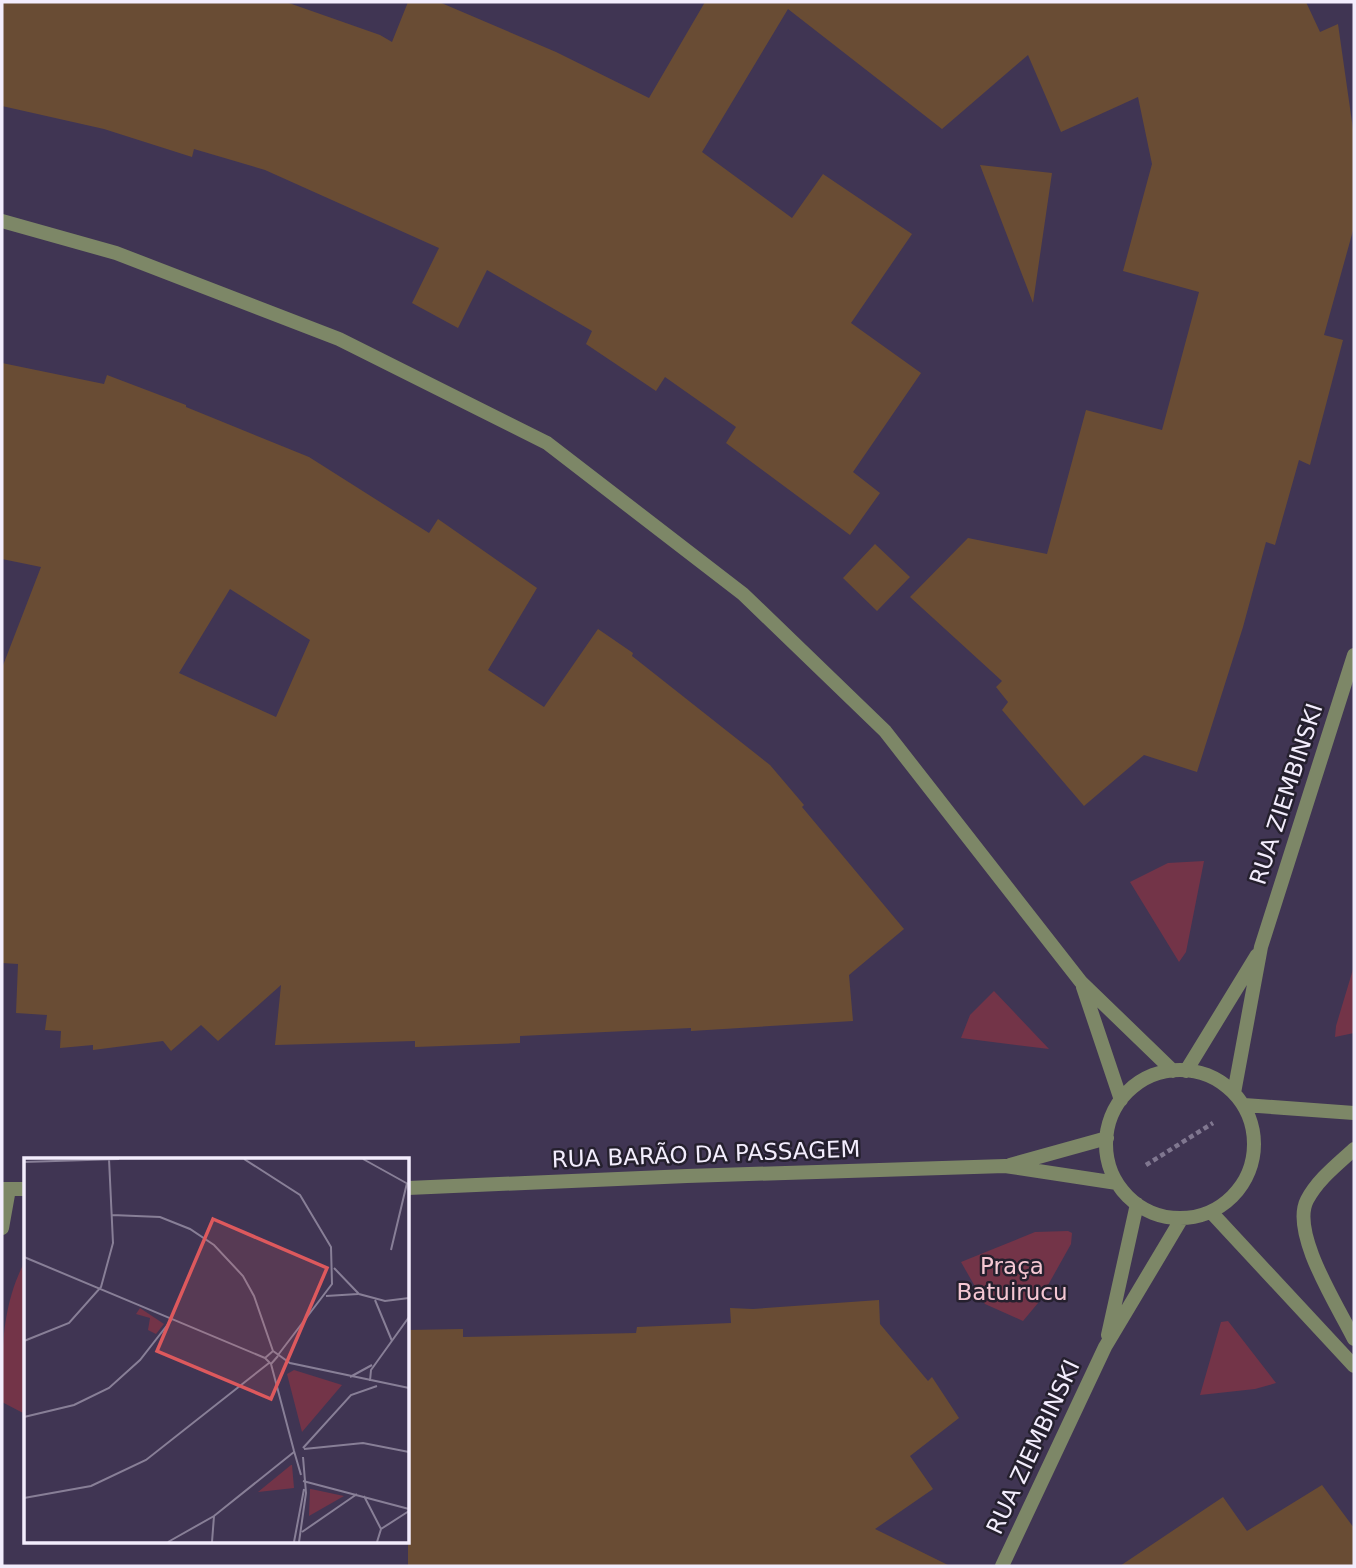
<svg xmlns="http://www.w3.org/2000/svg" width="1356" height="1568" font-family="'DejaVu Sans',sans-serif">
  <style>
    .green { fill: #733448 }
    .building { fill: #694c34; fill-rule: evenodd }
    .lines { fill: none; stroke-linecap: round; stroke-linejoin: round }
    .path { stroke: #807790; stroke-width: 4.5; stroke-dasharray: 5 3.5; stroke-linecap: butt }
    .street { stroke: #7d8767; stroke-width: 14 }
    .labels { text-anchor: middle; stroke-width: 5; stroke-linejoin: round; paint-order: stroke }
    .street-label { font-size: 23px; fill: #f3edfd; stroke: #25202e }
    .park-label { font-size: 23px; fill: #f5c7d3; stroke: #25202e }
    .inset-road { fill: none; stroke: #887f97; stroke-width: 2 }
    .view { fill: #dd595d; fill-opacity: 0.15; stroke: #dd595d; stroke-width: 3.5 }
    .inset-edge { fill: none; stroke: #f3edfd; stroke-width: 3.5 }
  </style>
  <rect width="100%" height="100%" fill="#403553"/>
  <path class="green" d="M 1204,861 L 1186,952 L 1179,962 L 1130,882 L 1168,863 Z
    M 1354,966 L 1354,1033 L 1335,1037 L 1336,1026 Z
    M 994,991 L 1049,1049 L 961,1038 L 970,1015 Z
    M 1068,1231 L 1072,1233 L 1071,1244 L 1038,1303 L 1023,1321 L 985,1304 L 961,1262 L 1035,1232 Z
    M 26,1261 L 26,1406 L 23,1413 L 2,1402 C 2,1360 1,1321 16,1281 C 19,1274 21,1267 26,1261 Z
    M 1228,1321 L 1276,1383 L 1255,1389 L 1200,1395 L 1221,1322 Z"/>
  <path class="building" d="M 2,2 L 286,2 L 380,35 L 392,42 L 408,2 L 439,2 L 556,52 L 649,98 L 705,2 L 1306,2 L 1320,32 L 1338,24 L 1354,136 L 1354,227 L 1324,335 L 1343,340 L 1310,465 L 1299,460 L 1275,545 L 1266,542 L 1243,627 L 1197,772 L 1144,755 L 1084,806 L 1002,710 L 1008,702 L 996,687 L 1002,681 L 910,597 L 968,538 L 1047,554 L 1086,410 L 1162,430 L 1199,292 L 1123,271 L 1152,164 L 1138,97 L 1061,132 L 1028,55 L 942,129 L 788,9 L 702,152 L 792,218 L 823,174 L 912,234 L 851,323 L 921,373 L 853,472 L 880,493 L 850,535 L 726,443 L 736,427 L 665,377 L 656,391 L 586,344 L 592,331 L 487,270 L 458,328 L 412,303 L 439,248 L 265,170 L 194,149 L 192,157 L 104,129 L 2,106 Z
    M 980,165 L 1052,173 L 1033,303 Z
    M 2,363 L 104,384 L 107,375 L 186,405 L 186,407 L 309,457 L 429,533 L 438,519 L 537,588 L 488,670 L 544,707 L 598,629 L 633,653 L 632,656 L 770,765 L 804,805 L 802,807 L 904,929 L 849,975 L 853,1021 L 691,1031 L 691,1028 L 520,1036 L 520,1043 L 415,1047 L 415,1041 L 275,1045 L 281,985 L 218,1041 L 201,1025 L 171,1051 L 163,1041 L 93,1050 L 93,1045 L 60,1048 L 61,1031 L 45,1030 L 47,1015 L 16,1013 L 18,964 L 2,963 L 2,668 L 41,567 L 2,559 ZM 230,589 L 310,640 L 276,717 L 179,673 Z
    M 875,544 L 910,577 L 877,611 L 843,578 Z
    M 879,1300 L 880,1324 L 928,1381 L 932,1377 L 959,1418 L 910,1456 L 933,1489 L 875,1529 L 950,1566 L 408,1566 L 408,1330 L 463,1329 L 463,1337 L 636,1333 L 637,1327 L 731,1323 L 730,1308 L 753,1309 Z
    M 1322,1485 L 1354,1528 L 1354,1566 L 1120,1566 L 1223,1497 L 1247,1531 Z"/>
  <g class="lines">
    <path class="path" d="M 1146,1165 L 1213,1123"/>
    <path class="street" d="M 2,221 L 116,253 L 339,339 L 547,443 L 743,594 L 885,731 L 1081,982 L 1173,1071
      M 1083,987 L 1121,1100
      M1106 1144a74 74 0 1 1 148 0a74 74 0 1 1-148 0Z
      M 1186,1071 L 1257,955
      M 1234,1093 L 1261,947 L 1354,655
      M 1244,1105 L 1354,1113
      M 1354,1149 C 1338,1164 1318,1179 1307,1200 C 1290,1233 1339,1308 1354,1339
      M 1010,1165 L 1107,1138
      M 408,1188 L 687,1176 L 1005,1166 L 1117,1183
      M 2,1189 L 26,1189
      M 1211,1212 L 1354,1366
      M 2,1228 L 9,1189
      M 1108,1335 L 1137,1204
      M 1002,1566 L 1105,1347 L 1182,1218"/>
  </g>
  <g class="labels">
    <g class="street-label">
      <text transform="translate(1286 794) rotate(-72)" y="8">RUA ZIEMBINSKI</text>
      <text transform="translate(706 1154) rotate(-2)" y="8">RUA BARÃO DA PASSAGEM</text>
      <text transform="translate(1033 1447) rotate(-65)" y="8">RUA ZIEMBINSKI</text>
    </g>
    <g class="park-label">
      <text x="1012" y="1274">Praça<tspan x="1012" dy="26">Batuirucu</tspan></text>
    </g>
  </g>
  <g transform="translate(24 1158)">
    <rect width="385" height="385" fill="#403553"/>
    <path d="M 116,150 L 140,166 L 132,176 L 124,172 L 126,160 L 112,156 ZM 270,212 L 318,227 L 278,274 L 263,216 ZM 268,307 L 270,330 L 234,334 L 267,307 ZM 286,331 L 287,331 L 320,338 L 285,358 Z" fill="#733448"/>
    <path class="inset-road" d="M 220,1 L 276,37 L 307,89 L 308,126 L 254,197M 339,1 L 384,26M 0,4 L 95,1M 88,57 L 136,59 L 166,71 L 190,87 L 219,118 L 230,138 L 249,193M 367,92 L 383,25M 0,99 L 241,200M 310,110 L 335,136 L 361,143 L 385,140M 302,138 L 334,136M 351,142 L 368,183M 0,183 L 45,165 L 77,129 L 89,85 L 85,1M 254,198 L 247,206 L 241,200 L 249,193 L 266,205 L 385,230M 247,206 L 270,293M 326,219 L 348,207M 346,223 L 347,212 L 385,159M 0,259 L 50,247 L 85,230 L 116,202 L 148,161M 279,290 L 327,237 L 353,228M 280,291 L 339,285 L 385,294M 270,293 L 277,317M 279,323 L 385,351M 340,338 L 357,371 L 353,384M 0,340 L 67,328 L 122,302 L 245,205M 357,371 L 385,353M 278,374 L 333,336M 144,384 L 190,358 L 270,294M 188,384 L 190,358M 270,384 L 280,331M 275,384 L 282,335 L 279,299"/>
    <path class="view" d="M 189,61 L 303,110 L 247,241 L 133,193 Z"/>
    <rect width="385" height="385" class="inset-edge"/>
  </g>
  <rect width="1356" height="1568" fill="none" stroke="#f3edfd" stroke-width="7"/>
</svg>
